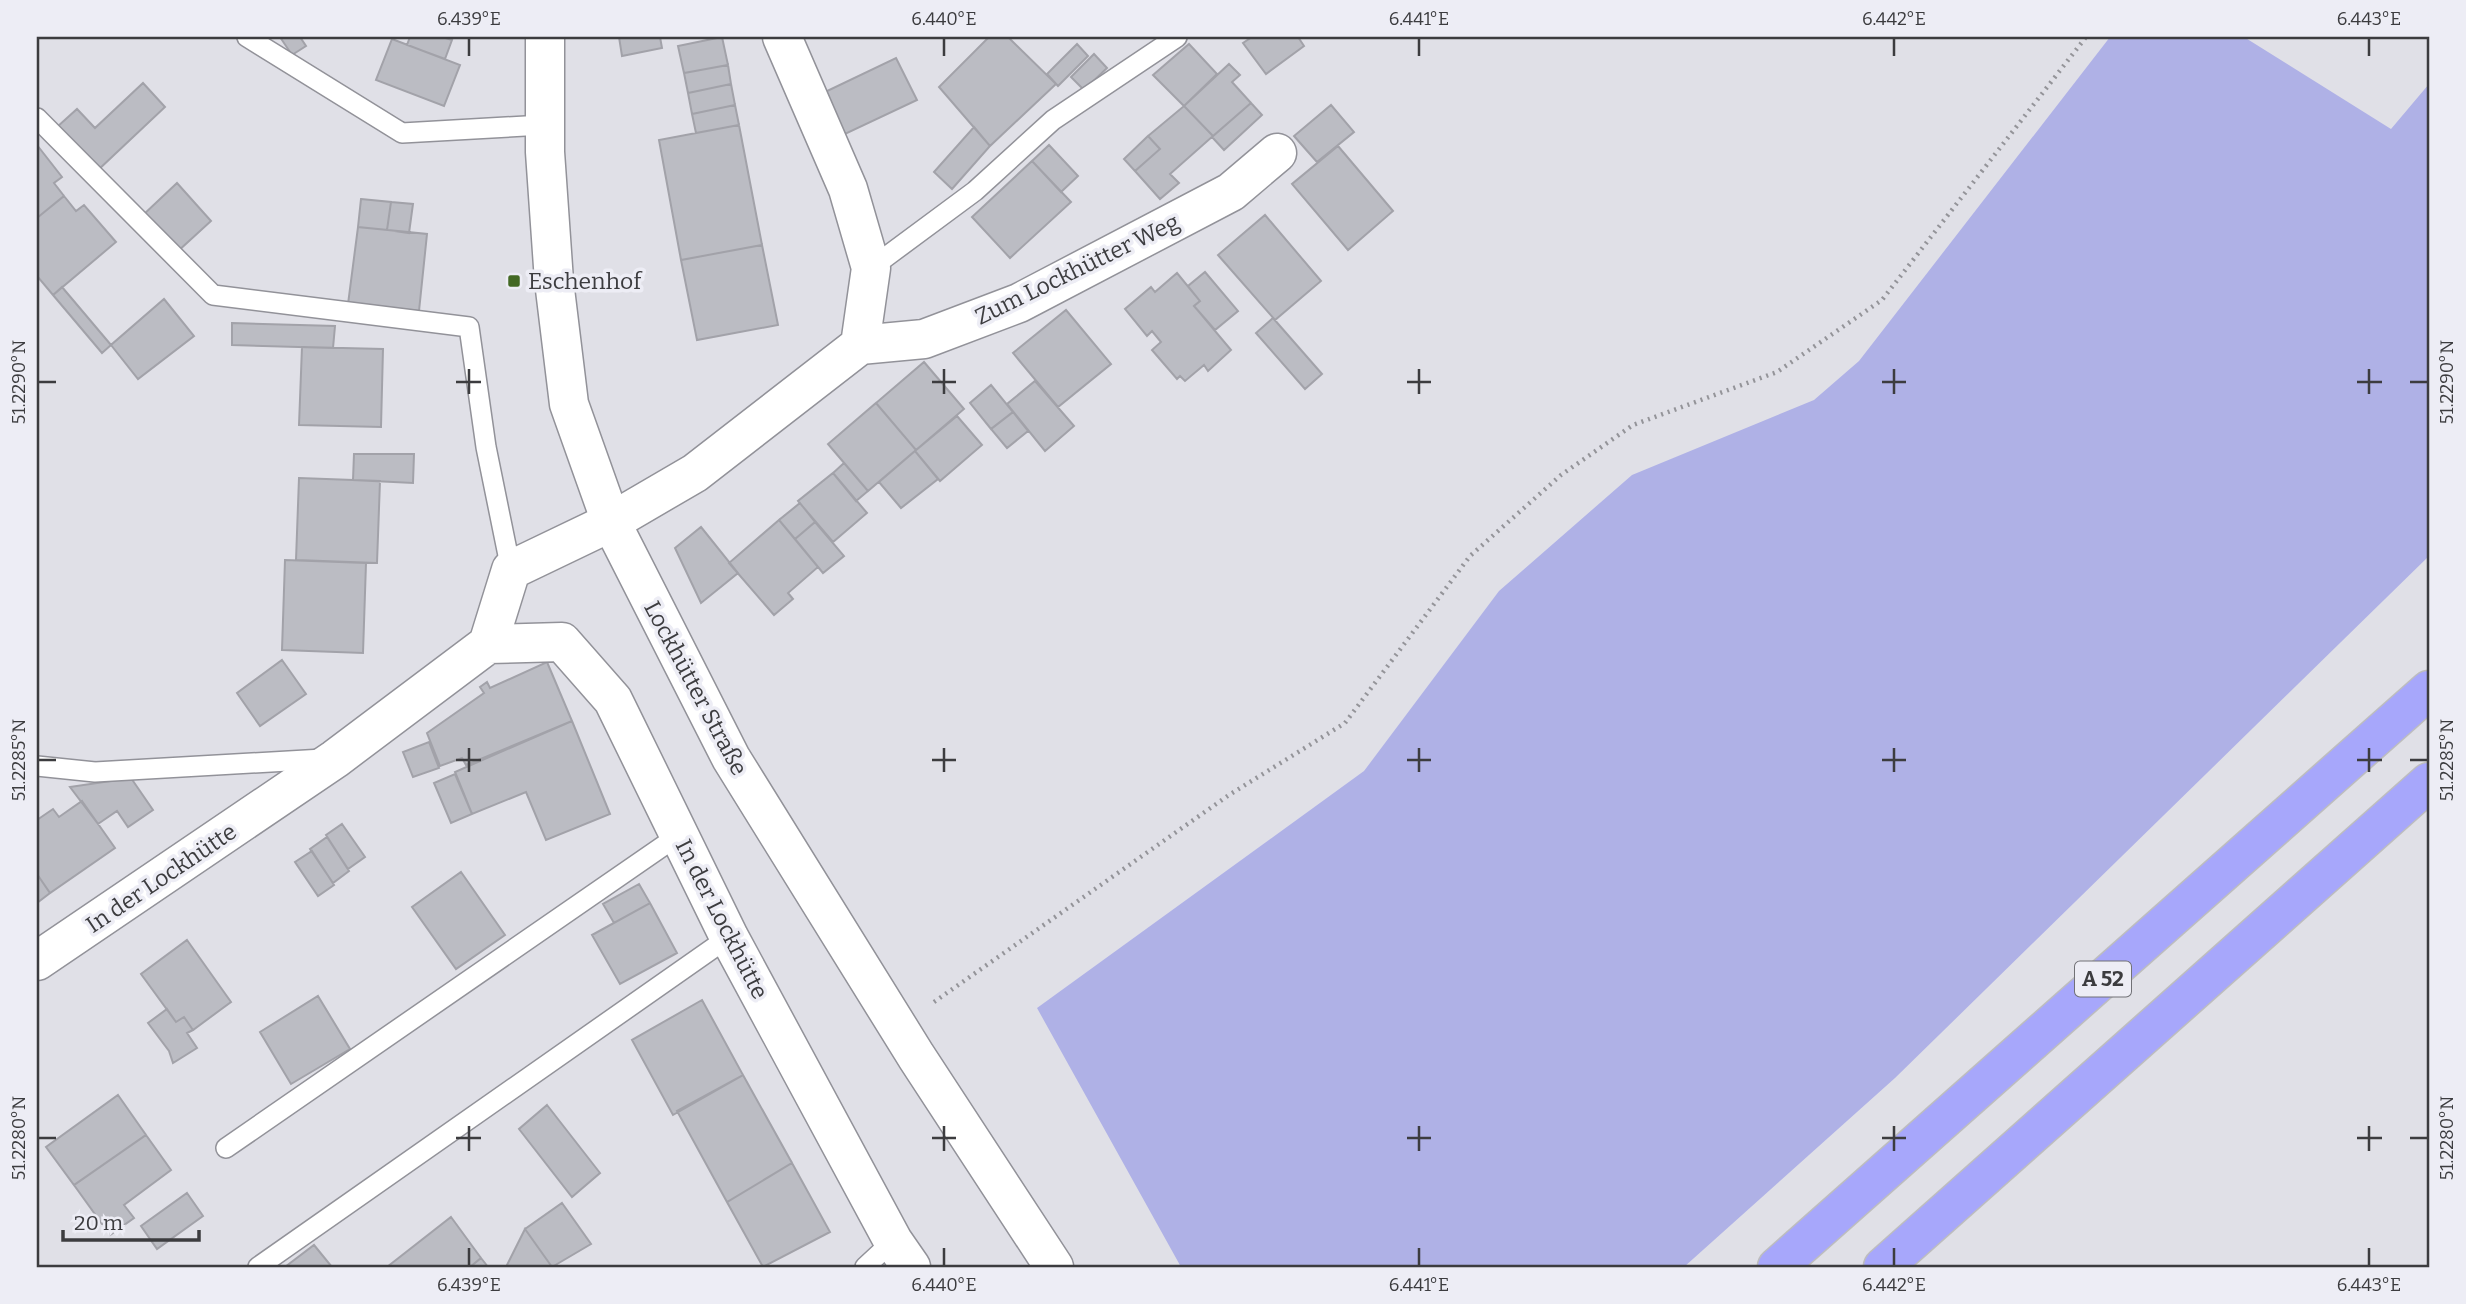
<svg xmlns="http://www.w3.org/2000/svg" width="2466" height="1304" font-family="Bitter,serif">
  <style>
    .green { fill: #afb1e6 }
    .building { fill: #bbbcc3; stroke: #a2a2a9; stroke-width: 2 }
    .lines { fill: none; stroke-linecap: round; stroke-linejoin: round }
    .lane-casing { stroke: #929299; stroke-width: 22 }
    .street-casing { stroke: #929299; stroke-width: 41 }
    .secondary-casing { stroke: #929299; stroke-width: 41 }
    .highway-casing { stroke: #bdbdbe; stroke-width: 41 }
    .path { stroke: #949499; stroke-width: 4.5; stroke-dasharray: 2 5; stroke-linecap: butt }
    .lane { stroke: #fff; stroke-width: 19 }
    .street { stroke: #fff; stroke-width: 38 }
    .secondary { stroke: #fff; stroke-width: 38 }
    .highway { stroke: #a7a7fb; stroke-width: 38 }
    .ticks { fill: none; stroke: #3c3c3f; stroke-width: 2.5 }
    .poi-dot { fill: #436924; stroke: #ededf5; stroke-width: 2.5 }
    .labels { text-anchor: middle; stroke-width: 7; stroke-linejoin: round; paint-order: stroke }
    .shield { fill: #ededf5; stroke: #717176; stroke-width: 2 }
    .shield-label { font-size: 21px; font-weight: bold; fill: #3c3c3f }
    .street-label { font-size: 23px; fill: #3c3c3f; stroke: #ededf5 }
    .poi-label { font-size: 23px; fill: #3c3c3f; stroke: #ededf5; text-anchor: start }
    .neatline { fill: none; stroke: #3c3c3f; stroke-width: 2.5 }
    .ticks-label { font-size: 18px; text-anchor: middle; fill: #3c3c3f }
  </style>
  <rect width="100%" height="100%" fill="#e0e0e7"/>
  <path class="green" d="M 2110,37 L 2244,37 L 2391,129 L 2429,84 L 2429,556 L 1895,1078 L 1684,1267 L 1181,1267 L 1037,1008 L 1364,771 L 1499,591 L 1632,475 L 1814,400 L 1859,361 Z"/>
  <path class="building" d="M 280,37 L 300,37 L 306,46 L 292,55 Z
    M 410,37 L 442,37 L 452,40 L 445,59 L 407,45 Z
    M 619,37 L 660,37 L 662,48 L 622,56 Z
    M 722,37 L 728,65 L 684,73 L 678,46 Z
    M 989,37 L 1008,37 L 1056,84 L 990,146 L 939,87 Z
    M 1252,37 L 1298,37 L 1304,46 L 1266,74 L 1243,43 Z
    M 392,39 L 460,65 L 444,106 L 376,80 Z
    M 1077,44 L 1088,56 L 1058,86 L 1047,74 Z
    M 1189,44 L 1217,74 L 1184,106 L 1153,75 Z
    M 1094,54 L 1107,68 L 1084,90 L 1071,77 Z
    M 896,58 L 917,100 L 845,134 L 825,92 Z
    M 1229,64 L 1240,75 L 1232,82 L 1251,103 L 1213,136 L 1184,106 Z
    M 728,65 L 731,84 L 688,93 L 684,73 Z
    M 143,83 L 165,107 L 97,171 L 57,127 L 77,109 L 95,128 Z
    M 731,84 L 735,105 L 692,114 L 688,93 Z
    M 1251,103 L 1262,115 L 1224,150 L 1212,137 Z
    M 735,105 L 739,125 L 696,133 L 692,114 Z
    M 1331,105 L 1354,132 L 1317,162 L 1294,136 Z
    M 1184,106 L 1213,136 L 1170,174 L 1179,183 L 1160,199 L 1135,171 L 1160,149 L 1148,136 Z
    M 739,125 L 762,245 L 681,260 L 659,140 Z
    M 974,127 L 990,146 L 952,189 L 934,172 Z
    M 1148,136 L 1160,149 L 1135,171 L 1124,159 Z
    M 37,145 L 62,177 L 54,183 L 64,196 L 37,218 Z
    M 1049,145 L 1078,176 L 1061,192 L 1032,161 Z
    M 1338,146 L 1393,211 L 1348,250 L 1292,184 Z
    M 1032,161 L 1071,202 L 1010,258 L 972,217 Z
    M 177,183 L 211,221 L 177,252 L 143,215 Z
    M 64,196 L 76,211 L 84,205 L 116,242 L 53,295 L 37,276 L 37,218 Z
    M 361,199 L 391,202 L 387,230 L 358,227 Z
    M 391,202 L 413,204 L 409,233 L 387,230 Z
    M 1265,215 L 1321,281 L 1275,320 L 1218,255 Z
    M 358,227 L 427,234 L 419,311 L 348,304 Z
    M 762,245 L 778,325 L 697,340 L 681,260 Z
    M 1205,272 L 1238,311 L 1215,330 L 1194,306 L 1200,301 L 1188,286 Z
    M 1177,273 L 1200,301 L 1194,306 L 1231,350 L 1208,371 L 1204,365 L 1185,381 L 1180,376 L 1177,379 L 1152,350 L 1161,342 L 1152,331 L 1147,336 L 1125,309 L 1151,287 L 1155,292 Z
    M 62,287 L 111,345 L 102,353 L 53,295 Z
    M 164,299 L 194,336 L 138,379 L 111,345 Z
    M 1066,310 L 1111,364 L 1058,407 L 1013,353 Z
    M 1273,318 L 1322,374 L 1305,389 L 1256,333 Z
    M 232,323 L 335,326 L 333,348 L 232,345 Z
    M 302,347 L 383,349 L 381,427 L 299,425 Z
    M 924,362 L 964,409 L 916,450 L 876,403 Z
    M 1035,381 L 1074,426 L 1045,451 L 1007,404 Z
    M 991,385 L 1013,412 L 991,429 L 970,403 Z
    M 876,403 L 916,450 L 868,491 L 828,444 Z
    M 1013,412 L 1028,431 L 1007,448 L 991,429 Z
    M 957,416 L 982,445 L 940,481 L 915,451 Z
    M 915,451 L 938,479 L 901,508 L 879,482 Z
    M 354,454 L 414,454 L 413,483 L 353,480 Z
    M 844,463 L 868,491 L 856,501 L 833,473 Z
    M 833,473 L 867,513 L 833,542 L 798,501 Z
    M 299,478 L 380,481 L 377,563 L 296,560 Z
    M 800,503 L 815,522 L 795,539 L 779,520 Z
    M 779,520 L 818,567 L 788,593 L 793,599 L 774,615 L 729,563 Z
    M 815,522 L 844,556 L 823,573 L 795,539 Z
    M 701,527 L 738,573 L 701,603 L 675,548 Z
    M 285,560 L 366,563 L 363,653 L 282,650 Z
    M 282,660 L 306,694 L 260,726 L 237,693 Z
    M 547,662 L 572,721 L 466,765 L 462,758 L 440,766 L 427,733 L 484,693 L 480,687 L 487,682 L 490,688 Z
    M 572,721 L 610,814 L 546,840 L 526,792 L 472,814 L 455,772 Z
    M 429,742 L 439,768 L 413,777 L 403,752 Z
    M 455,774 L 472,814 L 451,823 L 434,783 Z
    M 131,778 L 153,810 L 128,827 L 117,811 L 98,824 L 70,787 Z
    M 82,801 L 115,848 L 50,893 L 37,874 L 37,820 L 53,809 L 59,817 Z
    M 342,824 L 365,857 L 348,869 L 326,835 Z
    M 327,837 L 349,871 L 333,883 L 310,849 Z
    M 312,851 L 334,885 L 318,896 L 295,862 Z
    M 461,872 L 505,935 L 456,969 L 412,907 Z
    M 37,874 L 50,893 L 37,903 Z
    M 639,884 L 650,903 L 614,923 L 603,904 Z
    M 650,903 L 677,953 L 620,984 L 592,935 Z
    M 187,940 L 231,1002 L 193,1030 L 184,1017 L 176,1022 L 141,974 Z
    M 318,996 L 350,1049 L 291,1084 L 260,1032 Z
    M 702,1000 L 743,1075 L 673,1115 L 632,1040 Z
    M 167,1009 L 176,1022 L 184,1017 L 193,1030 L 187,1033 L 197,1048 L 173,1063 L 169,1051 L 148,1023 Z
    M 743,1075 L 792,1163 L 727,1202 L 677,1111 Z
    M 118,1095 L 146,1135 L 74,1185 L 46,1147 Z
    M 547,1105 L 600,1173 L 572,1197 L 519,1129 Z
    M 146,1135 L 171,1170 L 124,1205 L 134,1218 L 110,1235 L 74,1185 Z
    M 792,1163 L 830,1232 L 763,1267 L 727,1202 Z
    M 187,1193 L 203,1216 L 157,1249 L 141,1226 Z
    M 562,1203 L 591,1244 L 552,1267 L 525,1229 Z
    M 451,1217 L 481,1258 L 470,1267 L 387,1267 Z
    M 525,1229 L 552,1267 L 506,1267 Z
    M 314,1245 L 332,1267 L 285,1267 Z
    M 481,1258 L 488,1267 L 470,1267 Z"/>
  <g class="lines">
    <g class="lane-casing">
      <path id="lane" d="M 247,37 L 402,133 L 543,125
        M 37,118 L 213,295 L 469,327 L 486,447 L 511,570
        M 871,268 L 975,191 L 1053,120 L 1177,37
        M 37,766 L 95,772 L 323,759
        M 226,1148 L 679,835
        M 258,1267 L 729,937
        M 865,1267 L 893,1241"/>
    </g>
    <g class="street-casing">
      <path id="street" d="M 860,345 L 924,339 L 1019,303 L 1231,192 L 1277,153
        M 488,644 L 562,642 L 613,700 L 729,937 L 893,1241 L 911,1267
        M 37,961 L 335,759 L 488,644 L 511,570 L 611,522 L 695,473 L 860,345 L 871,268 L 848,189 L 782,37"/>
    </g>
    <g class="secondary-casing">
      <path id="secondary" d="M 545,37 L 545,152 L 554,281 L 569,404 L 611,522 L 731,758 L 916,1056 L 1054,1267"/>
    </g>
    <g class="highway-casing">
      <path id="highway" d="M 1777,1267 L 2429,690
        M 1883,1267 L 2429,782"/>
    </g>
    <path class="path" d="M 934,1002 L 1229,795 L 1345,723 L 1470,556 L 1561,475 L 1633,425 L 1777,372 L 1882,300 L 2086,37"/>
    <use href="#lane" class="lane"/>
    <use href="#street" class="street"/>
    <use href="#secondary" class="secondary"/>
    <use href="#highway" class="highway"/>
  </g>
  <path class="ticks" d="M 469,38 L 469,56M 944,38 L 944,56M 1419,38 L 1419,56M 1894,38 L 1894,56M 2369,38 L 2369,56M 469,369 L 469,394M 944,369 L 944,394M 1419,369 L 1419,394M 1894,369 L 1894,394M 2369,369 L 2369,394M 38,382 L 56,382M 456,382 L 481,382M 932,382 L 956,382M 1407,382 L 1431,382M 1882,382 L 1906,382M 2357,382 L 2382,382M 2410,382 L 2428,382M 469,748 L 469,772M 944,748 L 944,772M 1419,748 L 1419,772M 1894,748 L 1894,772M 2369,748 L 2369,772M 38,760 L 56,760M 456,760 L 481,760M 932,760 L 956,760M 1407,760 L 1431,760M 1882,760 L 1906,760M 2357,760 L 2382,760M 2410,760 L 2428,760M 469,1126 L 469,1151M 944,1126 L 944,1151M 1419,1126 L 1419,1151M 1894,1126 L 1894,1151M 2369,1126 L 2369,1151M 38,1138 L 56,1138M 456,1138 L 481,1138M 932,1138 L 956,1138M 1407,1138 L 1431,1138M 1882,1138 L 1906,1138M 2357,1138 L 2382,1138M 2410,1138 L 2428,1138M 469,1248 L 469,1266M 944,1248 L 944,1266M 1419,1248 L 1419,1266M 1894,1248 L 1894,1266M 2369,1248 L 2369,1266"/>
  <rect class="poi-dot" x="507" y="274" width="14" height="14" rx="3.5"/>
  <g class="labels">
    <rect class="shield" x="2075" y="961.5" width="56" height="35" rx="5"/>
    <g class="shield-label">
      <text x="2103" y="986">A 52</text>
    </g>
    <g class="street-label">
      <text transform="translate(1077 269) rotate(-26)" y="8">Zum Lockhütter Weg</text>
      <text transform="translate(696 688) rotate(62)" y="8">Lockhütter Straße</text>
      <text transform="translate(161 878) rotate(-34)" y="8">In der Lockhütte</text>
      <text transform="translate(722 919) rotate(63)" y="8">In der Lockhütte</text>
    </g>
    <g class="poi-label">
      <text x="528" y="289">Eschenhof</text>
    </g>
  </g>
  <rect width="2466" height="1304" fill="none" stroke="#ededf5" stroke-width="77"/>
  <path d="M63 1230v10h136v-10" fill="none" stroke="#3c3c3f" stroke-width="3.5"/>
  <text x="74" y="1230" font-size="21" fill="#3c3c3f" stroke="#ededf5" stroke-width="5" paint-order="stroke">20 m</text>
  <rect x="38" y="38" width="2390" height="1228" class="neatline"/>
  <g class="ticks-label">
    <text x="469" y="25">6.439°E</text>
    <text x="944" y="25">6.440°E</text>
    <text x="1419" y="25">6.441°E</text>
    <text x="1894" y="25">6.442°E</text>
    <text x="2369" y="25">6.443°E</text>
    <text transform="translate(19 382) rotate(-90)" y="6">51.2290°N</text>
    <text transform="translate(2447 382) rotate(-90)" y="6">51.2290°N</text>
    <text transform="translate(19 760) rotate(-90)" y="6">51.2285°N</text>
    <text transform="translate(2447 760) rotate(-90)" y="6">51.2285°N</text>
    <text transform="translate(19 1138) rotate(-90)" y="6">51.2280°N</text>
    <text transform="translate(2447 1138) rotate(-90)" y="6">51.2280°N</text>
    <text x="469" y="1291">6.439°E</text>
    <text x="944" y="1291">6.440°E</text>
    <text x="1419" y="1291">6.441°E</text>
    <text x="1894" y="1291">6.442°E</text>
    <text x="2369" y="1291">6.443°E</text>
  </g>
</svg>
